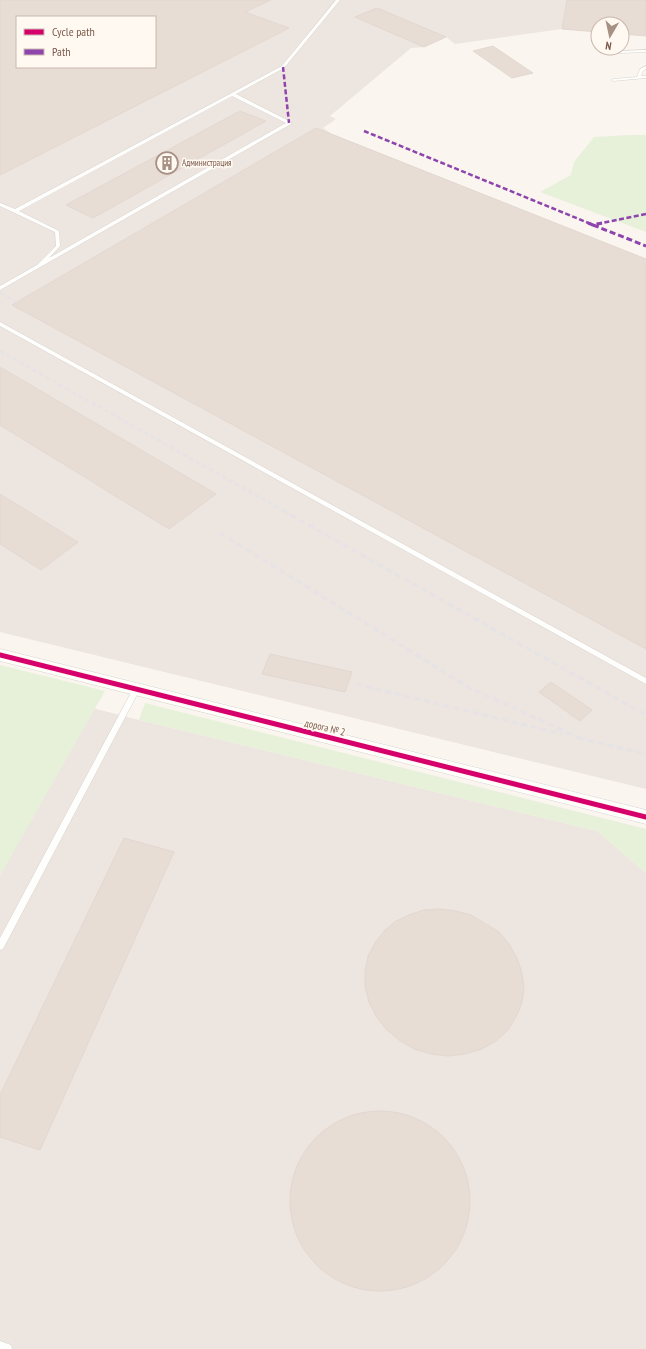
<svg xmlns="http://www.w3.org/2000/svg" width="646" height="1349" font-family="'PT Sans Narrow',sans-serif">
  <style>
    .industrial { fill: #ede5df; fill-rule: evenodd }
    .green { fill: #e7f1d9 }
    .building { fill: #e7ddd5; stroke: #e3d8d1; fill-rule: evenodd }
    .lines { fill: none; stroke-linecap: round; stroke-linejoin: round }
    .lane-casing { stroke: #d9d2cd; stroke-width: 1 }
    .street-casing { stroke: #d9d2cd; stroke-width: 1 }
    .lane { fill: #fefefd; fill-rule: evenodd }
    .street { fill: #fefefd; fill-rule: evenodd }
    .rail-far1 { stroke: #e6e3e6; stroke-width: 2.5; stroke-dasharray: 4.5 3; stroke-linecap: butt }
    .rail { stroke: #e6e3e6; stroke-width: 3; stroke-dasharray: 6 4; stroke-linecap: butt }
    .quiet-far1 { stroke: #8e44ad; stroke-width: 2.5; stroke-dasharray: 5 2.5; stroke-linecap: butt }
    .quiet { stroke: #8e44ad; stroke-width: 3; stroke-dasharray: 6 3; stroke-linecap: butt }
    .cycleway-casing { stroke: #fff9f2; stroke-width: 8 }
    .cycleway { stroke: #d6006c; stroke-width: 5 }
    .labels { text-anchor: middle; stroke-width: 3; stroke-linejoin: round; paint-order: stroke }
    .far-poi-label { font-size: 9px; fill: #7b5a4b; stroke: #fff9f2; text-anchor: start }
    .street-label { font-size: 10px; fill: #7b5a4b; stroke: #fff9f2 }
  </style>
  <rect width="100%" height="100%" fill="#faf5ef"/>
  <path class="industrial" d="M 0,0 L 646,0 L 622,24 L 598,24 L 598,32 L 562,29 L 455,44 L 446,37 L 424,47 L 411,48 L 330,116 L 336,119 L 323,128 L 332,134 L 646,259 L 646,789 L 0,632 ZM 17,17 L 155,17 L 155,67 L 17,67 Z
    M 0,684 L 139,720 L 597,831 L 646,873 L 646,1349 L 0,1349 Z"/>
  <path class="green" d="M 629,135 L 646,135 L 646,232 L 540,192 L 571,175 L 574,162 L 594,137 Z
    M 0,665 L 105,691 L 0,876 Z
    M 145,703 L 646,829 L 646,873 L 597,831 L 139,720 Z"/>
  <path class="building" d="M 0,0 L 271,0 L 245,12 L 289,28 L 0,175 ZM 17,17 L 155,17 L 155,67 L 17,67 Z
    M 567,0 L 646,0 L 646,36 L 622,34 L 622,24 L 598,24 L 598,32 L 562,29 Z
    M 377,8 L 446,37 L 424,47 L 355,17 Z
    M 493,46 L 533,73 L 512,78 L 473,51 Z
    M 240,111 L 266,121 L 93,218 L 66,205 Z
    M 316,128 L 646,259 L 646,649 L 12,305 Z
    M 0,367 L 216,494 L 169,529 L 0,425 Z
    M 0,494 L 78,542 L 41,570 L 0,544 Z
    M 270,654 L 352,672 L 345,692 L 262,674 Z
    M 551,682 L 592,710 L 580,721 L 539,692 Z
    M 124,838 L 174,852 L 40,1150 L 0,1137 L 0,1095 Z
    M 440,909 L 456,911 L 471,915 L 499,932 L 509,944 L 517,958 L 522,973 L 524,988 L 522,1003 L 516,1017 L 508,1030 L 496,1041 L 482,1049 L 465,1054 L 448,1056 L 431,1054 L 414,1049 L 399,1040 L 386,1029 L 376,1016 L 369,1002 L 365,986 L 365,971 L 368,956 L 375,943 L 384,931 L 396,921 L 409,915 L 424,910 Z
    M290 1201a90 90 0 1 1 180 0a90 90 0 1 1-180 0Z"/>
  <g class="lines">
    <g class="lane-casing">
      <path id="lane" d="M 336,0 L 340,0 L 284,68 L 236,94 L 291,122 L 291,124 L 0,290 L 0,286 L 37,265 L 56,246 L 55,232 L 0,206 L 0,203 L 15,209 L 282,66 ZM 232,96 L 286,123 L 49,258 L 60,246 L 59,231 L 19,211 Z
        M 646,50 L 646,52 L 620,53 L 618,52 L 620,51 Z
        M 646,66 L 646,69 L 643,71 L 641,76 L 646,76 L 646,78 L 613,81 L 611,80 L 613,79 L 637,77 L 640,69 Z
        M 0,322 L 646,678 L 646,684 L 0,326 Z
        M 136,686 L 138,687 L 140,689 L 3,949 L 0,950 L 0,938 L 134,687 Z
        M 0,1341 L 11,1345 L 12,1349 L 0,1349 Z"/>
    </g>
    <g class="street-casing">
      <path id="street" d="M 0,649 L 646,810 L 646,824 L 0,661 Z"/>
    </g>
    <use href="#lane" class="lane"/>
    <use href="#street" class="street"/>
    <path class="rail-far1" d="M 0,293 L 17,302
      M 0,351 L 284,511"/>
    <path class="rail" d="M 282,510 L 646,715
      M 220,533 L 470,688 L 582,739
      M 356,684 L 562,734
      M 578,738 L 646,754"/>
    <path class="quiet-far1" d="M 283,67 L 289,123
      M 364,131 L 591,224
      M 597,224 L 646,214"/>
    <path class="quiet" d="M 588,223 L 593,225 L 602,223
      M 593,225 L 646,246"/>
    <g class="cycleway-casing">
      <path id="cycleway" d="M 0,655 L 646,817"/>
    </g>
    <use href="#cycleway" class="cycleway"/>
  </g>
  <defs>
    <g id="building-ring" transform="scale(1.15)"><circle r="9.5" fill="#fff9f2" stroke="#a79084" stroke-width="1.5"/><path d="M-4-6H4V6H1V3H-1V6H-4ZM-2.5-4.3h1.7v1.8h-1.7ZM.8-4.3h1.7v1.8H.8ZM-2.5-1h1.7V.8h-1.7ZM.8-1h1.7V.8H.8Z" fill="#a79084"/></g>
  </defs>
  <g fill-rule="evenodd">
    <use href="#building-ring" x="167" y="163"/>
  </g>
  <g class="labels">
    <g class="far-poi-label">
      <text x="182" y="166">Администрация</text>
    </g>
    <g class="street-label">
      <text transform="translate(325 727) rotate(14)" y="4">дорога № 2</text>
    </g>
  </g>
  <rect x="16" y="16" width="140" height="52" fill="#fff9f2" stroke="#cab9af"/>
  <rect x="24" y="29" width="20" height="6" fill="#d6006c" stroke="#cab9af"/>
  <text x="52" y="36" font-size="12" fill="#7b5a4b">Cycle path</text>
  <rect x="24" y="49" width="20" height="6" fill="#8e44ad" stroke="#cab9af"/>
  <text x="52" y="56" font-size="12" fill="#7b5a4b">Path</text>
  <g transform="translate(610 36) rotate(189)"><circle r="19" fill="#fff9f2" stroke="#cab9af"/>
  <path d="M0-3L7 15L0 10L-7 15Z" fill="#a79084"/>
  <text y="-6" font-size="11" font-weight="bold" text-anchor="middle" fill="#7b5a4b">N</text>
  </g>
</svg>
